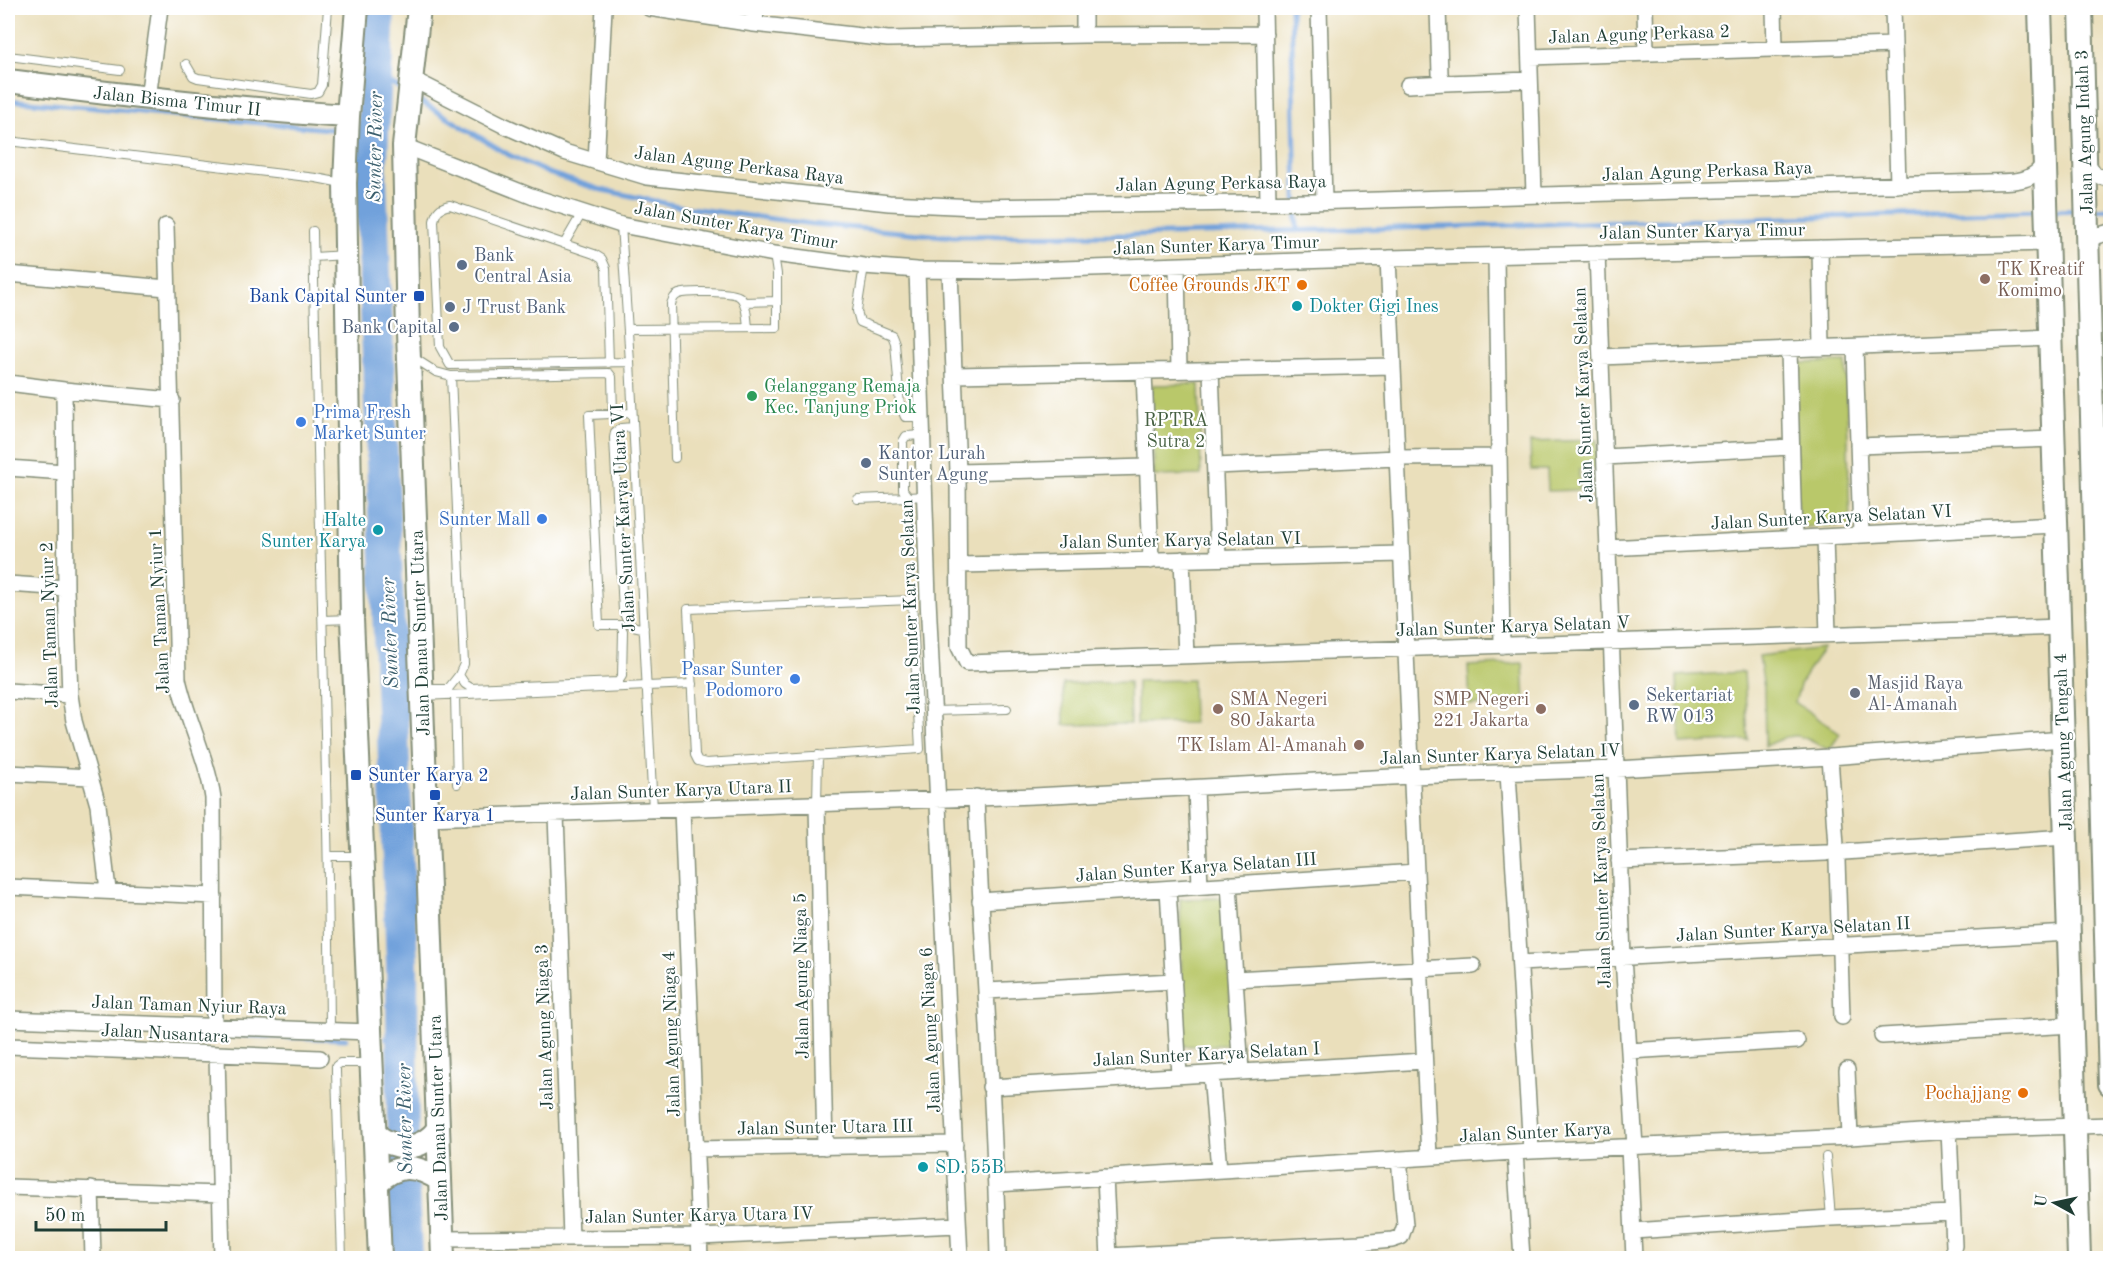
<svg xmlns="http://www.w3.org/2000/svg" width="2118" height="1266" font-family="'Old Standard TT',serif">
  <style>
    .green { fill: #b9c86b; stroke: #6c8250; stroke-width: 1.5 }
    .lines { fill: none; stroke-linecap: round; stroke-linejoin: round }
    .stream { stroke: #71a1db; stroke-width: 5 }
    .river { stroke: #71a1db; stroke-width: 32 }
    .lane-casing { stroke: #848e78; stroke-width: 10 }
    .street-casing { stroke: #848e78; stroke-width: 18 }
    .secondary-casing { stroke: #848e78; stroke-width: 26 }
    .lane { stroke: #fff; stroke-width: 8 }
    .street { stroke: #fff; stroke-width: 15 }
    .secondary { stroke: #fff; stroke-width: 22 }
    .service-dot { fill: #5c6f8a; stroke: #fff; stroke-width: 2 }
    .education-dot { fill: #8d6e63; stroke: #fff; stroke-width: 2 }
    .food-dot { fill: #e8710a; stroke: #fff; stroke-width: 2 }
    .transit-dot { fill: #1a4fb4; stroke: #fff; stroke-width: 2 }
    .culture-dot { fill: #0f9aa8; stroke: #fff; stroke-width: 2 }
    .leisure-dot { fill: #2e9e5b; stroke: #fff; stroke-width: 2 }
    .shop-dot { fill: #3f7fe0; stroke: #fff; stroke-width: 2 }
    .worship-dot { fill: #6b7280; stroke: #fff; stroke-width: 2 }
    .labels { text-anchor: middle; stroke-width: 4.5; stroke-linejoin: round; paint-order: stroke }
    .street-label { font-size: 18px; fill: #1f3d34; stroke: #fff }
    .service-label { font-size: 18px; fill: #4e5e75; stroke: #fff; text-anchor: start }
    .education-label { font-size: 18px; fill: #785e54; stroke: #fff; text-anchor: start }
    .food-label { font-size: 18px; fill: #c56008; stroke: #fff; text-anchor: end }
    .transit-label { font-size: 18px; fill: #164399; stroke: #fff; text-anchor: end }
    .culture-label { font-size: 18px; fill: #0d838f; stroke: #fff; text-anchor: start }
    .leisure-label { font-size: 18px; fill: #27864d; stroke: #fff; text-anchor: start }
    .shop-label { font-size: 18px; fill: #366cbe; stroke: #fff; text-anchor: end }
    .park-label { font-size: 18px; fill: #466042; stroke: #fff }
    .worship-label { font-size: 18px; fill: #5b616d; stroke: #fff; text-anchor: start }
    .water-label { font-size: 20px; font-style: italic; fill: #3c606e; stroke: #fff }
  </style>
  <rect width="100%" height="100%" fill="#fff"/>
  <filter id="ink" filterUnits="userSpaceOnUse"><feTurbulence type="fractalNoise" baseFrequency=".0167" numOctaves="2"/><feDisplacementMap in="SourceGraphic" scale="12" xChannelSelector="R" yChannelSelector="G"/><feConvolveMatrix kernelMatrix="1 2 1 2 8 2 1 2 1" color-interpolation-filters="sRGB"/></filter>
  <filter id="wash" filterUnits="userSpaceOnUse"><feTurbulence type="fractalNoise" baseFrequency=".008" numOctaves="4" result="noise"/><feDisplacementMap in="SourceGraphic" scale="24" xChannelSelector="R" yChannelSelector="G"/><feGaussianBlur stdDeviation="1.35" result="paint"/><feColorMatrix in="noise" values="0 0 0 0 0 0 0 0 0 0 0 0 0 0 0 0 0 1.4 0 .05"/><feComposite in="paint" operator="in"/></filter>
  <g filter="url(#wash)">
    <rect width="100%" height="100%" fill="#eadfbb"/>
    <path class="green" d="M 1846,362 L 1850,526 L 1798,527 L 1793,363 Z
      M 1199,384 L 1201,475 L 1154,476 L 1152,385 Z
      M 1597,440 L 1598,468 L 1579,469 L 1579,490 L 1548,491 L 1547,470 L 1531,470 L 1530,442 Z
      M 1823,648 L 1801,682 L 1795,702 L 1840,734 L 1829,750 C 1796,734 1799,730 1765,746 L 1764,688 L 1759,656 Z
      M 1523,663 L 1525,702 L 1470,705 L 1468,666 Z
      M 1744,672 L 1748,740 L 1680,744 L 1677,676 Z
      M 1192,680 L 1193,723 L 1137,724 L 1137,681 Z
      M 1129,682 L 1130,724 L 1064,725 L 1063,684 Z
      M 1228,898 L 1231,1045 L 1183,1046 L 1180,899 Z"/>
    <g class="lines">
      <path class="stream" d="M 1291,8 L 1297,229
        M 375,74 L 405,91
        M 415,98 L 509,155 L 548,173 L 598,189 L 683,207 L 812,224 L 944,236 L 1131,235 L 2041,211
        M 8,100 L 340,130
        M 353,131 L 372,133
        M 2093,210 L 2110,209
        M 2051,211 L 2080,210
        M 8,1027 L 346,1039
        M 386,1038 L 402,1037"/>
      <path class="river" d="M 379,8 L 371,178 L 402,964 L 403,1187 L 406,1258"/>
    </g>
  </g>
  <g filter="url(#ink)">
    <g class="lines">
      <g class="lane-casing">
        <path id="lane" d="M 8,56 L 120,70
          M 186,64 L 193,76 L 198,78 L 311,94 L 318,92 L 322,85 L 328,8
          M 8,141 L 316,178 L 342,183
          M 621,225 L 630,362 L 653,810
          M 313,231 C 318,497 328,763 330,1030
          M 564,244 L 582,213
          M 314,257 L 345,255
          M 864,266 L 857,311 L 860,322 L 892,335 L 895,343 L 900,405 L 905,417 L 922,417
          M 744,302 L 777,301
          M 628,329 L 777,328 L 777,274 L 774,254
          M 414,358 L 436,372 L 451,376 L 609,373 L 612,377 L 613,414
          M 609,363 L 606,268 L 602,259 L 594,254 L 450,205 C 440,207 436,211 434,221 L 440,347 L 450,365 L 630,362
          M 317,414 L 348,412
          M 633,427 L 621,428 L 615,432 L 614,438 L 623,611 C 627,622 631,628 644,628
          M 923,435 L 906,436 L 903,441 L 903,490 L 908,497 L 925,496
          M 675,458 L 671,304 C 673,299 674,296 679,294 C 688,291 733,291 740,297 C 747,303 747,320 748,328
          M 858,499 L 908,497
          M 912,600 L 920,749 L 706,763 L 698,761 L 695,755 L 688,609 Z
          M 323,620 L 350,619
          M 459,675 L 465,684 L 471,688 L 618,682 L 622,676 L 623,631 L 620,625 L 599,625 L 589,415 L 632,413
          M 423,689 L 448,689 L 459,675 L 464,664 L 451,376
          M 455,695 L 457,784
          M 423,696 L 692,684
          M 933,711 L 1007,709
          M 817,805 L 818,755
          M 328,856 L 360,856
          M 1826,1157 L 1831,1218
          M 342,1258 L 336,1072 L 336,1066 L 340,1063 L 369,1063"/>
      </g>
      <g class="street-casing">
        <path id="street" d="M 649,8 L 754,24 L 888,39 L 1084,35 L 1265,34
          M 1084,8 L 1084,35
          M 1264,8 L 1268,202
          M 1319,8 L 1324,201
          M 1438,8 L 1440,74 L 1442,80 L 1446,83 L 1530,80
          M 1528,8 L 1534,195
          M 1645,8 L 1646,53
          M 1774,8 L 1775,49
          M 1893,8 L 1898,185
          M 754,24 L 757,8
          M 1530,57 L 1894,45
          M 412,79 L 503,125 L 564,152 L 647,177 L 889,203 L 975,207 L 1309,202 L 1986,182 C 2009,181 2032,185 2045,162
          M 1408,85 L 1446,83
          M 148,98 L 160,8
          M 404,146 L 531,196 L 621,225 L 774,254 L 864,266 L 917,270 L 1001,271 L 1388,258 L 2048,243
          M 2085,160 L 2095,175 L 2110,179
          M 596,162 L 604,8
          M 166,226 L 178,679 C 187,720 207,757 213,798 L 214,1026
          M 2088,242 L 2096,236 L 2110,232
          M 1820,248 L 1822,348
          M 1597,253 L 1623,957 L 1635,1147
          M 1496,256 L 1502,646
          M 1388,258 L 1429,1157
          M 1177,266 L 1179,370
          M 917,270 L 928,599 L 960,1258
          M 950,271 L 958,472 L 959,647 L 967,663 L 2060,627
          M 8,274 L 167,288
          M 1855,347 L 1861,535
          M 1789,350 L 1794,538
          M 1601,357 L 2051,338
          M 1211,370 L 1218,558
          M 1144,371 L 1151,561
          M 956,375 L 1393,366
          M 8,383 L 64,390 L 172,400
          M 64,390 L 66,588 L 70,695 L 74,721 L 98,805 L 108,890
          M 1858,446 L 2054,439
          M 2093,453 L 2110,452
          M 1605,457 L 1791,447
          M 1215,466 L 1397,458 L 1499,457
          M 8,468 L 64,472
          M 958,472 L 1147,467
          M 1825,537 L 1828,635
          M 1608,548 L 2056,525
          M 1182,559 L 1186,656
          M 960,565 L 1401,554
          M 8,584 L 66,588
          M 8,691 L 70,695
          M 1830,757 L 1836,846
          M 8,773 L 90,777
          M 1508,773 L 1531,1151
          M 1196,789 L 1200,886
          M 976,797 C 982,951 995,1105 998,1258
          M 817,805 L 825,1147
          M 682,809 L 700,1258
          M 556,814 L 571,1238
          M 427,818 L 1034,796 L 1411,776 L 1616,769 L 1830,757 L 2063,739
          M 1844,852 L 2066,837
          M 1837,860 L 1842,1017
          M 1619,861 L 1826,853
          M 1229,884 L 1241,1072
          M 8,887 L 214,896
          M 1168,889 L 1179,1075
          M 980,901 L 1416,872
          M 1520,963 L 2069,933
          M 1235,979 L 1473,966
          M 987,991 L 1174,981
          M 8,1019 L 370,1032
          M 1882,1036 L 2072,1025
          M 8,1046 L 320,1058
          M 1629,1051 L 1797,1041
          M 217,1055 L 222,1258
          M 1847,1070 L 1850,1137
          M 1211,1074 L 1219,1170
          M 990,1087 L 1424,1061
          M 1949,1130 L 1954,1246
          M 1629,1147 L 1634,1258
          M 695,1149 L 955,1144
          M 1515,1152 L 1522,1258
          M 1105,1177 L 1109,1258
          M 996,1184 L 1531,1151 L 1850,1137 L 1949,1130 L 2110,1125
          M 8,1187 L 221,1194
          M 91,1189 L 93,1258
          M 1633,1231 L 1831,1218 L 1952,1213
          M 442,1239 L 699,1237 L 957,1225
          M 1109,1256 L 1360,1243 L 1392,1240 L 1401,1237 L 1405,1225 L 1399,1159"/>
      </g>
      <g class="secondary-casing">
        <path id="secondary" d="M 357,8 L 348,116 L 345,183 L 352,619 L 380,1258
          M 419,8 L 404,146 L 408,333 L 443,1258
          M 2040,8 L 2079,1258
          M 2081,8 L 2110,1084
          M 8,81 C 121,95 234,109 348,116
          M 375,1134 C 396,1151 421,1152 438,1129
          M 377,1183 C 398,1162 417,1165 440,1180"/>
      </g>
      <use href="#lane" class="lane"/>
      <use href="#street" class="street"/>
      <use href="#secondary" class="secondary"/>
    </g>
  </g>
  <g class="service-dot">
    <circle cx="462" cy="265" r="6"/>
    <circle cx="450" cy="307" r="6"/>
    <circle cx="454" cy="327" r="6"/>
    <circle cx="866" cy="463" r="6"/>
    <circle cx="1634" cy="705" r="6"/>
  </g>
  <g class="education-dot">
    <circle cx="1985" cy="279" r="6"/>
    <circle cx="1218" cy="709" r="6"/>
    <circle cx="1541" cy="709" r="6"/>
    <circle cx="1359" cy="745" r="6"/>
  </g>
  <g class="food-dot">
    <circle cx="1302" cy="285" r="6"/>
    <circle cx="2023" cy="1093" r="6"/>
  </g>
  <g class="transit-dot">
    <rect x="413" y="290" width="12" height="12" rx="3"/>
    <rect x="350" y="769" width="12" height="12" rx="3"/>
    <rect x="429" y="789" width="12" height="12" rx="3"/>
  </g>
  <g class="culture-dot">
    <circle cx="1297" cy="306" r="6"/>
    <circle cx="378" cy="530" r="6"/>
    <circle cx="923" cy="1167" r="6"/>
  </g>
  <circle class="leisure-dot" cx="752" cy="396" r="6"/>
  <g class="shop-dot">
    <circle cx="301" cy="422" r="6"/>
    <circle cx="542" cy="519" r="6"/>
    <circle cx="795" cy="679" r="6"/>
  </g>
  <circle class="worship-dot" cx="1855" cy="693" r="6"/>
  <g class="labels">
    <g class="street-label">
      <text transform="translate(1639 34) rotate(-2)" y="6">Jalan Agung Perkasa 2</text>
      <text transform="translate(177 101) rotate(6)" y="6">Jalan Bisma Timur II</text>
      <text transform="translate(2084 132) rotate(-92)" y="6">Jalan Agung Indah 3</text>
      <text transform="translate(739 165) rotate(7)" y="6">Jalan Agung Perkasa Raya</text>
      <text transform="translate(1707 171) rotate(-2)" y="6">Jalan Agung Perkasa Raya</text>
      <text transform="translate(1221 183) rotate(-1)" y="6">Jalan Agung Perkasa Raya</text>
      <text transform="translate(736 225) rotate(10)" y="6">Jalan Sunter Karya Timur</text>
      <text transform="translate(1702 231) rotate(-1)" y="6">Jalan Sunter Karya Timur</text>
      <text transform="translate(1216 245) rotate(-2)" y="6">Jalan Sunter Karya Timur</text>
      <text transform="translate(1583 395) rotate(-92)" y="6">Jalan Sunter Karya Selatan</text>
      <text transform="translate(1831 517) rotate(-3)" y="6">Jalan Sunter Karya Selatan VI</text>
      <text transform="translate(623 518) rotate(-93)" y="6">Jalan Sunter Karya Utara VI</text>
      <text transform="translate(1180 540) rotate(-1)" y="6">Jalan Sunter Karya Selatan VI</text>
      <text transform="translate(910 607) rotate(-92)" y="6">Jalan Sunter Karya Selatan</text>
      <text transform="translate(159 611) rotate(-93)" y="6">Jalan Taman Nyiur 1</text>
      <text transform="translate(49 625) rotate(-92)" y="6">Jalan Taman Nyiur 2</text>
      <text transform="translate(1513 626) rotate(-2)" y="6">Jalan Sunter Karya Selatan V</text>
      <text transform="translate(420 633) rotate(-92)" y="6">Jalan Danau Sunter Utara</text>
      <text transform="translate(2063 742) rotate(-92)" y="6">Jalan Agung Tengah 4</text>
      <text transform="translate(1500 754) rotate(-2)" y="6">Jalan Sunter Karya Selatan IV</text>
      <text transform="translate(681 790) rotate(-2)" y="6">Jalan Sunter Karya Utara II</text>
      <text transform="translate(1196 867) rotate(-4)" y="6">Jalan Sunter Karya Selatan III</text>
      <text transform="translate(1601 881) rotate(-92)" y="6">Jalan Sunter Karya Selatan</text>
      <text transform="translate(1793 929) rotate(-3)" y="6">Jalan Sunter Karya Selatan II</text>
      <text transform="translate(801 976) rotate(-91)" y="6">Jalan Agung Niaga 5</text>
      <text transform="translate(189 1005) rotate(2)" y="6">Jalan Taman Nyiur Raya</text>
      <text transform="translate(544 1027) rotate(-92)" y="6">Jalan Agung Niaga 3</text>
      <text transform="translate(930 1030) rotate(-93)" y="6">Jalan Agung Niaga 6</text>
      <text transform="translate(165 1033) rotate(3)" y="6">Jalan Nusantara</text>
      <text transform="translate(671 1034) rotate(-92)" y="6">Jalan Agung Niaga 4</text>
      <text transform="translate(1206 1054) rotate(-3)" y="6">Jalan Sunter Karya Selatan I</text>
      <text transform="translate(438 1118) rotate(-92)" y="6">Jalan Danau Sunter Utara</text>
      <text transform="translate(825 1127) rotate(-1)" y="6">Jalan Sunter Utara III</text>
      <text transform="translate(1535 1132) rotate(-3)" y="6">Jalan Sunter Karya</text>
      <text transform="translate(699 1215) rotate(-1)" y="6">Jalan Sunter Karya Utara IV</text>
    </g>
    <g class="service-label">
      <text x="474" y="261">Bank<tspan x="474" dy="21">Central Asia</tspan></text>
      <text x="462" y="313">J Trust Bank</text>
      <text x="442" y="333" text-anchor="end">Bank Capital</text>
      <text x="878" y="459">Kantor Lurah<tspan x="878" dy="21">Sunter Agung</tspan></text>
      <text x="1646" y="701">Sekertariat<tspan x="1646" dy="21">RW 013</tspan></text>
    </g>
    <g class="education-label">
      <text x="1997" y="275">TK Kreatif<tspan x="1997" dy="21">Komimo</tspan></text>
      <text x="1230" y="705">SMA Negeri<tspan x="1230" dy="21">80 Jakarta</tspan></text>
      <text x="1529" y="705" text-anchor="end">SMP Negeri<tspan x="1529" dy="21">221 Jakarta</tspan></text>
      <text x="1347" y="751" text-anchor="end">TK Islam Al-Amanah</text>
    </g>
    <g class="food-label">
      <text x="1290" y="291">Coffee Grounds JKT</text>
      <text x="2011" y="1099">Pochajjang</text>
    </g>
    <g class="transit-label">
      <text x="407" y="302">Bank Capital Sunter</text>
      <text x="368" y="781" text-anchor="start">Sunter Karya 2</text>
      <text x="435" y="821" text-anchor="middle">Sunter Karya 1</text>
    </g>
    <g class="culture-label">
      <text x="1309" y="312">Dokter Gigi Ines</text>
      <text x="366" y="526" text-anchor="end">Halte<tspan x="366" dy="21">Sunter Karya</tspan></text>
      <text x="935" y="1173">SD. 55B</text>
    </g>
    <g class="leisure-label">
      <text x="764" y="392">Gelanggang Remaja<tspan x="764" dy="21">Kec. Tanjung Priok</tspan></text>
    </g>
    <g class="shop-label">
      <text x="313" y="418" text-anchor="start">Prima Fresh<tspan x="313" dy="21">Market Sunter</tspan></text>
      <text x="530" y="525">Sunter Mall</text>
      <text x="783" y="675">Pasar Sunter<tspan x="783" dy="21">Podomoro</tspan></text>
    </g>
    <g class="park-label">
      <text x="1176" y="426">RPTRA<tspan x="1176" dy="21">Sutra 2</tspan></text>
    </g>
    <g class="worship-label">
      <text x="1867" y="689">Masjid Raya<tspan x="1867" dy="21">Al-Amanah</tspan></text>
    </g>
    <g class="water-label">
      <text transform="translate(374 147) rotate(-89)" y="7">Sunter River</text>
      <text transform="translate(389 633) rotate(-92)" y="7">Sunter River</text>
      <text transform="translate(404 1119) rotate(-91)" y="7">Sunter River</text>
    </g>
  </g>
  <rect width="2118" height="1266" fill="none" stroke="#fff" stroke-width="30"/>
  <g transform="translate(2055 1203) rotate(278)" stroke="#ffffff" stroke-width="4.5" paint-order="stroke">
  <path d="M0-4.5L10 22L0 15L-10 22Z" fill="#1f3d34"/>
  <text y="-9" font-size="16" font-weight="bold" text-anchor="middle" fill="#1f3d34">U</text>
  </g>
  <path d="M36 1221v9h130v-9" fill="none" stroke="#1f3d34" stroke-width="3"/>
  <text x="45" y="1221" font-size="18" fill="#1f3d34" stroke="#ffffff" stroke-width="4.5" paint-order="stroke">50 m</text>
</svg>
